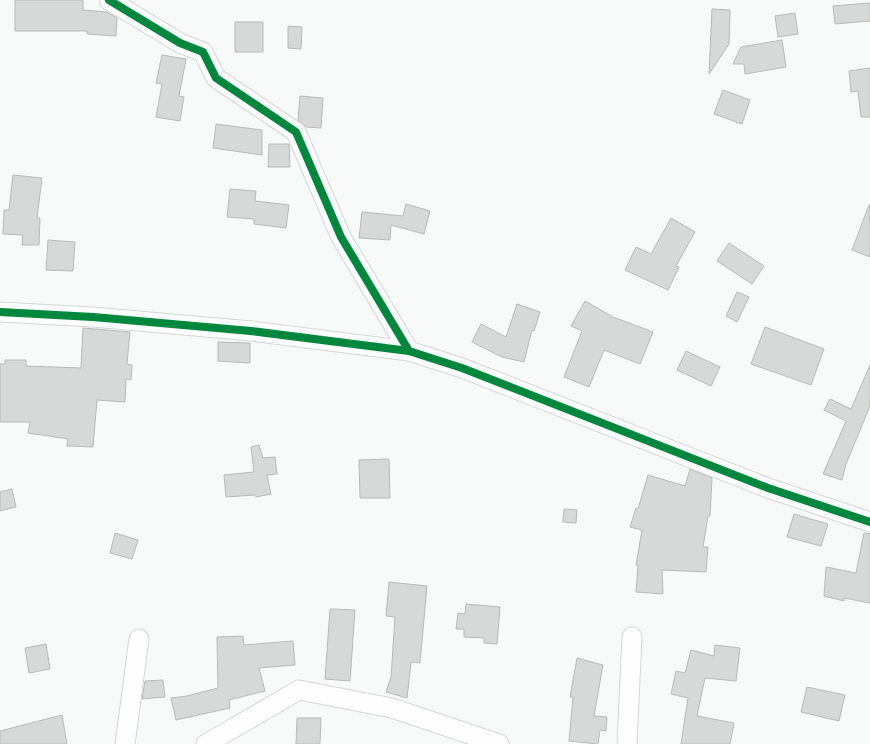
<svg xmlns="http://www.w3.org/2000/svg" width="870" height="744" font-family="'Open Sans',sans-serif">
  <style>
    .building { fill: #d7d9d8; stroke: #b8bab9 }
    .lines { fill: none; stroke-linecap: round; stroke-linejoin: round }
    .street-casing { stroke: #d5d6d5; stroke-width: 21 }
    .street { stroke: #fefefe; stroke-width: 19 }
    .cycleway-casing { stroke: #f7fbf8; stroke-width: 11 }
    .cycleway { stroke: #00873e; stroke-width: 8 }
  </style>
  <rect width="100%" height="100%" fill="#f8faf9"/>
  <path class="building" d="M 15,0 L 83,0 L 83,10 L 107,12 L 117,18 L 116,36 L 87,34 L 87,31 L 15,31 Z
    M 870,3 L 870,21 L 835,24 L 833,6 Z
    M 712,9 L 730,10 L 729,44 L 709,74 Z
    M 795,13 L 798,34 L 778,37 L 775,16 Z
    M 235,22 L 263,22 L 263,52 L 235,52 Z
    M 288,26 L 302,27 L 301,49 L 288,48 Z
    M 782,40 L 786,67 L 745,74 L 744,64 L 733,64 L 741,47 Z
    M 162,55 L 186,59 L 179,96 L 184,97 L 180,121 L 156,117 L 162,84 L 156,83 Z
    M 870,68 L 870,117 L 861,117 L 858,91 L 851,92 L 849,71 Z
    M 723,90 L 750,100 L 742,124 L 714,114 Z
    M 300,96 L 323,98 L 321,128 L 306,127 L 298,120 Z
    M 216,124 L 262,130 L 262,155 L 213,148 Z
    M 269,144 L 289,144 L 290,167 L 268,167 Z
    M 13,175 L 42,178 L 37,218 L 40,218 L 39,245 L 22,245 L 23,235 L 3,234 L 4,210 L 9,210 Z
    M 230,189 L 256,191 L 255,201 L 289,205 L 286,228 L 254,224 L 254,219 L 227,217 Z
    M 406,204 L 430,211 L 424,234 L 391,225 L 390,240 L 359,238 L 362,212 L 403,216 Z
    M 869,205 L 870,205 L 870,257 L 852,250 Z
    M 671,218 L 695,232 L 676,266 L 679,267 L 668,290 L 625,270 L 636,247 L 651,254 Z
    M 48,240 L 75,242 L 73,271 L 46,270 Z
    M 729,243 L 764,266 L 752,284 L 717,261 Z
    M 737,292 L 749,297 L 737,322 L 726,316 Z
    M 585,301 L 613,317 L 653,332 L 640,364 L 604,350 L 589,387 L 564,377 L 582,331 L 571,326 Z
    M 517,304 L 540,312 L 534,331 L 532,330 L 524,362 L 502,357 L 472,342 L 481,324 L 506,337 Z
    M 765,327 L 824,349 L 811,385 L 751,364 Z
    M 83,328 L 130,332 L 127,364 L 132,365 L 131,380 L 126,379 L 125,402 L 97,400 L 93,447 L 67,446 L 68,439 L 28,433 L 30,422 L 0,422 L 0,364 L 5,364 L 5,360 L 26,360 L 26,366 L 81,368 Z
    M 218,342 L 250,343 L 250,363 L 218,361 Z
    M 686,351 L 720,367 L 711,386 L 677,370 Z
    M 870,365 L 870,406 L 846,464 L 842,480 L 823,474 L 846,421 L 824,410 L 830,399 L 851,409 Z
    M 259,445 L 263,458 L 275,457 L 277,474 L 267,475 L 271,494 L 256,497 L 255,495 L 226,497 L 224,475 L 254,472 L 251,447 Z
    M 389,459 L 390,498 L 360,498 L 359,460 Z
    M 690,469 L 712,478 L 710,516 L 708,516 L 703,547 L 708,547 L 706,572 L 662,570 L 663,594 L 636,592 L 638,565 L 636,565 L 642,530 L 630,527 L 636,508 L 638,509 L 648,475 L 685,486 Z
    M 12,489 L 16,507 L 0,511 L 0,492 Z
    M 564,509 L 577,510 L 576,523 L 563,522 Z
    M 794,514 L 828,524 L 821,546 L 787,537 Z
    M 115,533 L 138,540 L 132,559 L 110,553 Z
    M 864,533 L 870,534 L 870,603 L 844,598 L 844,601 L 824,596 L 826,567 L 856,573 Z
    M 389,582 L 427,586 L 420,663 L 411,662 L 407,698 L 386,692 L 391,677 L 395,617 L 386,616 Z
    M 466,604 L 500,607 L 497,644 L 484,643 L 484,638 L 464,637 L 464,629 L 456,629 L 458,613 L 465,614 Z
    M 330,609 L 355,610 L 350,681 L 325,679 Z
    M 243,636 L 244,645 L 293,641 L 295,665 L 259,668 L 265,691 L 229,700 L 230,708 L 176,720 L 171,698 L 187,696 L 218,688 L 217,637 Z
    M 46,644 L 50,669 L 29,673 L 25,648 Z
    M 715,645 L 740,648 L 736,681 L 705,678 L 697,716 L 734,723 L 730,744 L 681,744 L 688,698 L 671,694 L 676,671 L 685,673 L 691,650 L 714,656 Z
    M 577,658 L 603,665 L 594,716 L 607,717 L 606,731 L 600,730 L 598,744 L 569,741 L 573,697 L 570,697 Z
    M 163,680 L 165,697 L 142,699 L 145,681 Z
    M 807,687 L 845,695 L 839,721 L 801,712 Z
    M 62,715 L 67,744 L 0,744 L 0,731 Z
    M 297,718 L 321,718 L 320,744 L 296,744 Z"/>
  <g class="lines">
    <g class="street-casing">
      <path id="street" d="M 109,0 L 180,43 L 203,52 L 216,78 L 296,132 L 341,237 L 409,351
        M 0,312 L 93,317 L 251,331 L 409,351 L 462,368 L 768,488 L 870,522
        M 125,744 L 139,639
        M 206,744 L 299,690 L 392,708 L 499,744
        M 627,744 L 632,637"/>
    </g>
    <use href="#street" class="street"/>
    <g class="cycleway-casing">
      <path id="cycleway" d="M 109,0 L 180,43 L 203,52 L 216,78 L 296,132 L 341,237 L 409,351
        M 0,312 L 93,317 L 251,331 L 409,351 L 462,368 L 768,488 L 870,522"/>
    </g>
    <use href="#cycleway" class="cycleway"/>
  </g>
</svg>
